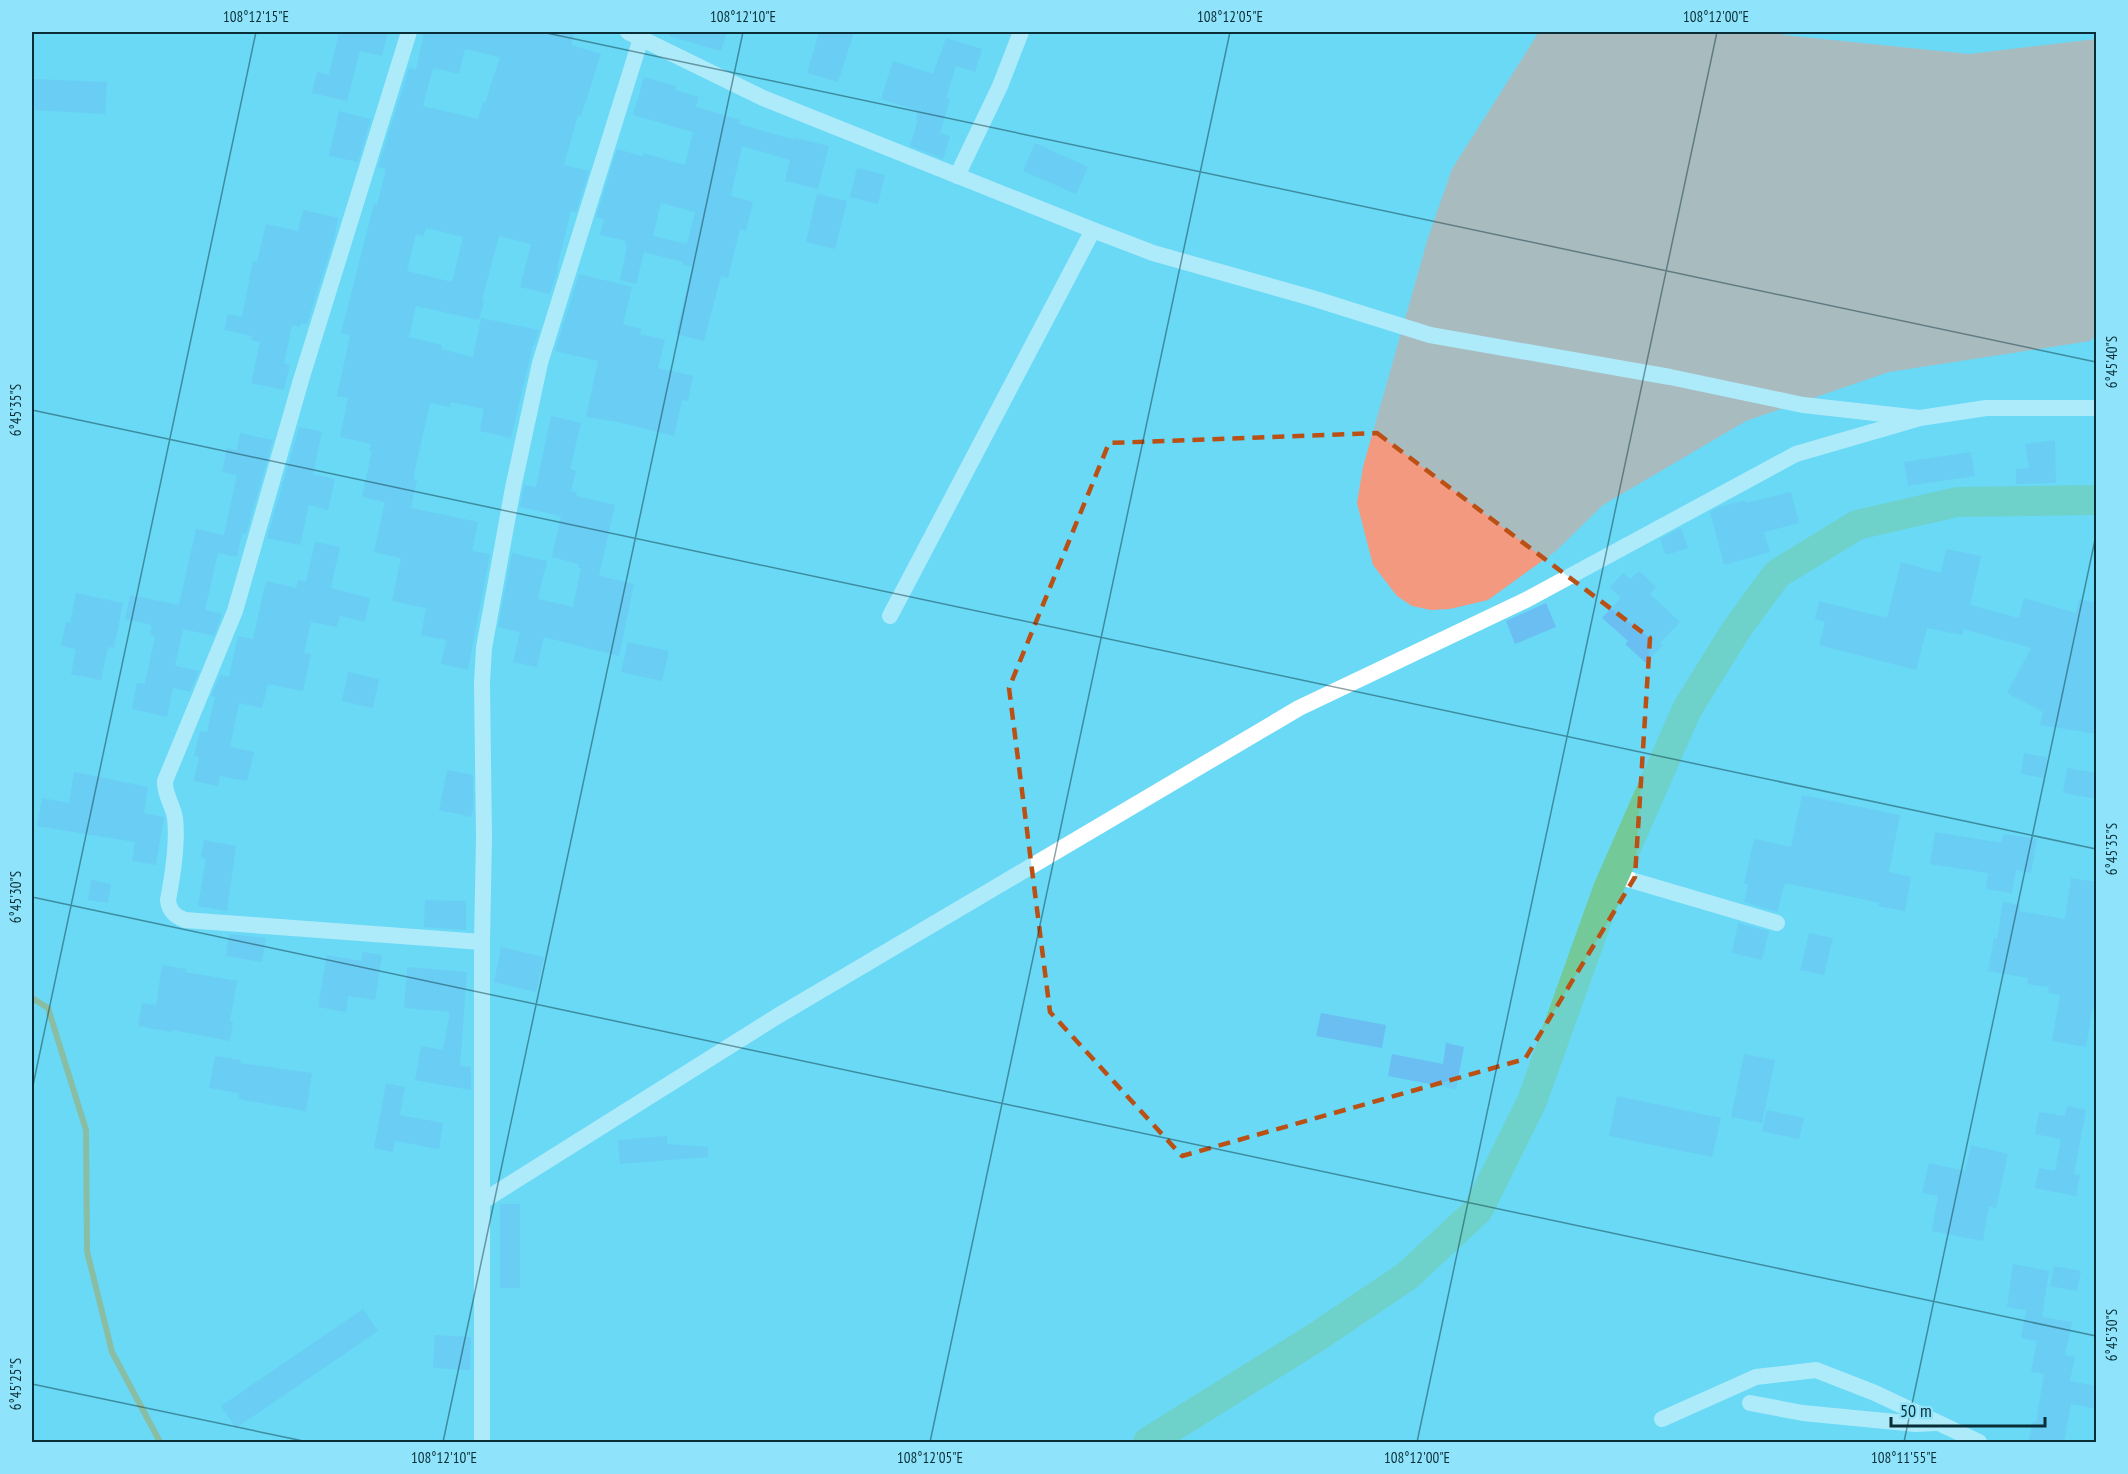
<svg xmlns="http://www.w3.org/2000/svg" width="2128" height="1474" font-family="'PT Sans Narrow',sans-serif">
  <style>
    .green { fill: #f3997f }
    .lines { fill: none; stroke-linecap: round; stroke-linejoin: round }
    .stream { stroke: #b09d40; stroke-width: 6 }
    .building { fill: #6bbef1; fill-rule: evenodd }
    .street { stroke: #fff; stroke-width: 16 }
    .highway { stroke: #74c998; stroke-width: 30 }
    .marked { fill: none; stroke: #bb5015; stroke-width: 4.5; stroke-dasharray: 12 8; stroke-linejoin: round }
    .ticks { fill: none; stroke: #092e37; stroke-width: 1.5; stroke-opacity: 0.45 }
    .neatline { fill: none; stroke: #092e37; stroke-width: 2 }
    .ticks-label { font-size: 15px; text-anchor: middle; fill: #092e37 }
  </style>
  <rect width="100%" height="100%" fill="#69d9f6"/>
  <path class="green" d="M 1539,32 L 1780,32 L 1784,35 L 1969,54 L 2096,39 L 2096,335 L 2090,341 L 1889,372 L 1746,421 L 1603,505 L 1556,551 L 1488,600 L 1450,609 L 1431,610 L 1412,606 L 1397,596 L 1373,565 L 1357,503 L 1363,467 L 1428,238 L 1452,169 Z"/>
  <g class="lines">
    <path class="stream" d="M 32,998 L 48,1008 L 86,1130 L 87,1251 L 112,1352 L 160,1442"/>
  </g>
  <path class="building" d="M 339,32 L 388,32 L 382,56 L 360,51 L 347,101 L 312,93 L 317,72 L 329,75 Z
    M 424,32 L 575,32 L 571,45 L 601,54 L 581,116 L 578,115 L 564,165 L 589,171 L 576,212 L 571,211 L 557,268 L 558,269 L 550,294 L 520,287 L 531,244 L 499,236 L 482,300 L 484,301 L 479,320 L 416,306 L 409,337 L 442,345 L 441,349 L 473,357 L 481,318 L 539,330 L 534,346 L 533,345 L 511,438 L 480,431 L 484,409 L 451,402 L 450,407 L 430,403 L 413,479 L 417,480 L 411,508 L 478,522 L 472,551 L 490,554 L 468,670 L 441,664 L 446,640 L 421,635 L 426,608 L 392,601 L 401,558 L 374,552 L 385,502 L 362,497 L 372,451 L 369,451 L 371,444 L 340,437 L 348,398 L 337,396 L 350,335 L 341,333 L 374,204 L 377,205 L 386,169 L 378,167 L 409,68 L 416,70 ZM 465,49 L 500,57 L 485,103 L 483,102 L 478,119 L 423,106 L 433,68 L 459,74 ZM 426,228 L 463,237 L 452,282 L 407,271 L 416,234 L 423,236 Z
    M 670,32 L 727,32 L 721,51 L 669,36 Z
    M 819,32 L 854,32 L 838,82 L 807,73 Z
    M 946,38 L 982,49 L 975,72 L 956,66 L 946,98 L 950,99 L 940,133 L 950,136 L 943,159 L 910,146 L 918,120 L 916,119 L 918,111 L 881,99 L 893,61 L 933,74 Z
    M 644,77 L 676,86 L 675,90 L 699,97 L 696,107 L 740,120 L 739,124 L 795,140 L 795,138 L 829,146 L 818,189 L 785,181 L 790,160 L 742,146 L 731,196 L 753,202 L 746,231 L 740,229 L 728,278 L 721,276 L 704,341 L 676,334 L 692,267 L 682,265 L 683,262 L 644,252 L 636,284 L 620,280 L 627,246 L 625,246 L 626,241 L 600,235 L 604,219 L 596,217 L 617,149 L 642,156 L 643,153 L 685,165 L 693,132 L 633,115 ZM 661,203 L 695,212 L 687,244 L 653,236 Z
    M 33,79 L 107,82 L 105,114 L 32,110 Z
    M 339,111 L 371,119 L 358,162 L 329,156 Z
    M 1035,143 L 1088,167 L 1076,194 L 1023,171 Z
    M 857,168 L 885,175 L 878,204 L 850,197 Z
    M 817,194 L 847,201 L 835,249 L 806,242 Z
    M 303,210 L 338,218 L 334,239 L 307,324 L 301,323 L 300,327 L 292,325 L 284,364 L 290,365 L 284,390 L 251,383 L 260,342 L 251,340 L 252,336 L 224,330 L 228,314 L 242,317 L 253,261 L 257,262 L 266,224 L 298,231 Z
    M 579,274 L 632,287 L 623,324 L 642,329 L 640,334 L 665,340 L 658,368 L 693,376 L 688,401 L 682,400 L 674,436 L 613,421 L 586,417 L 598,361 L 555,351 Z
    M 551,416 L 581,423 L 570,469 L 576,471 L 571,491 L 577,492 L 576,496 L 615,505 L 599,576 L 634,584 L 619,656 L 544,637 L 537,667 L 513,662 L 520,632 L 498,627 L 512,553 L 547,561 L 538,599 L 573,607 L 581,568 L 578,568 L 579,564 L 552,557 L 561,516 L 520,507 L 524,485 L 536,487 Z
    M 299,427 L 322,432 L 313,474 L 335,479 L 328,510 L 309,505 L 300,545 L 267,538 Z
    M 240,433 L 273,440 L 246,534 L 242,533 L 237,557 L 218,553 L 205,610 L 222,614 L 214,636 L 183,629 L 175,666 L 199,671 L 190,692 L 173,688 L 167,717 L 132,709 L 137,683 L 145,684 L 155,636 L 150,635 L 152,625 L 125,619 L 130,595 L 179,605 L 196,529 L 224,535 L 237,475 L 222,472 L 227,448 L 237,450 Z
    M 2055,440 L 2056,483 L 2016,484 L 2016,469 L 2029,468 L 2025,444 Z
    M 1971,452 L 1975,476 L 1908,486 L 1904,462 Z
    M 1791,492 L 1799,523 L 1764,532 L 1770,552 L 1724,565 L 1710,512 L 1719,507 L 1745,500 L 1746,503 Z
    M 1681,528 L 1688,548 L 1666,555 L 1660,539 Z
    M 315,542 L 340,547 L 331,588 L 370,598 L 365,622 L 340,616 L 337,627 L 311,622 L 304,653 L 311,654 L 303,691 L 268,684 L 262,708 L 239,703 L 230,747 L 254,752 L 247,781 L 220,776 L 218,786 L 194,781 L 199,757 L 194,756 L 200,731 L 207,732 L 215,697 L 211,696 L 220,675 L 229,677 L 238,636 L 253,639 L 266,581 L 296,588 L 298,580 L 306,582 Z
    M 1946,549 L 1981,556 L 1970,605 L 2019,618 L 2024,598 L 2076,613 L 2079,599 L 2097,603 L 2097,734 L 2040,725 L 2043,712 L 2007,693 L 2031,648 L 1964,629 L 1962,635 L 1927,628 L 1916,670 L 1819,645 L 1825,622 L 1815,619 L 1819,601 L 1887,618 L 1901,562 L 1941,573 Z
    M 1639,571 L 1656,587 L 1650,594 L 1680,622 L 1660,643 L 1663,645 L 1646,663 L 1625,644 L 1628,641 L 1602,618 L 1621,598 L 1610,587 L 1623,573 L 1630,579 Z
    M 76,593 L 123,603 L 114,648 L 108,647 L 101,680 L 71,674 L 76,649 L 61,646 L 66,622 L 70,623 Z
    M 1546,603 L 1556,627 L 1515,644 L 1506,621 Z
    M 628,642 L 669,651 L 662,681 L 621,672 Z
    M 348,672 L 379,679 L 373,708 L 342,701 Z
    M 2024,753 L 2047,757 L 2044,778 L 2021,774 Z
    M 2067,768 L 2097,773 L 2097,799 L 2063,793 Z
    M 447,770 L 473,775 L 473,809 L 471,817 L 439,810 Z
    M 74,772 L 148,787 L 144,813 L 164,817 L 156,865 L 132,861 L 135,842 L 37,826 L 42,798 L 69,803 Z
    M 1802,795 L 1900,815 L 1889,872 L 1911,877 L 1905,911 L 1878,906 L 1879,903 L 1852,897 L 1785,883 L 1777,912 L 1744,902 L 1748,885 L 1744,884 L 1754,839 L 1791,847 Z
    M 1935,832 L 2002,843 L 2003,834 L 2037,839 L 2031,873 L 2016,870 L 2012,893 L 1986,889 L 1988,873 L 1930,864 Z
    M 204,840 L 236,846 L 227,911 L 198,906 L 206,859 L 201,858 Z
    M 2071,878 L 2097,882 L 2097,1011 L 2092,1010 L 2086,1047 L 2052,1041 L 2060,995 L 2048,993 L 2049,987 L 2027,984 L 2028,978 L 1988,971 L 1994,938 L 1997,939 L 2003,902 L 2020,905 L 2019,911 L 2065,919 Z
    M 91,880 L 111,884 L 108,903 L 88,900 Z
    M 425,900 L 466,901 L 466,930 L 424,927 Z
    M 1738,923 L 1769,931 L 1762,960 L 1732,953 Z
    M 1809,933 L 1833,938 L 1824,975 L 1800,970 Z
    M 229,934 L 266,938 L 262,962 L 226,956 Z
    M 501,947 L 544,957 L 536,992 L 494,982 Z
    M 363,952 L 382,955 L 375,1000 L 348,996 L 346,1012 L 318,1007 L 327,955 L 361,961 Z
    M 162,965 L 186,969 L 185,972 L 237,981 L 230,1021 L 233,1022 L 230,1041 L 173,1030 L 172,1032 L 138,1026 L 142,1003 L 156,1005 Z
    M 407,967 L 467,972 L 460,1066 L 471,1067 L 471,1090 L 415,1080 L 421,1046 L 443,1050 L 450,1012 L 404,1008 Z
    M 1321,1013 L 1386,1025 L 1382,1048 L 1316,1036 Z
    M 1446,1043 L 1464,1047 L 1456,1089 L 1388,1076 L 1392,1054 L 1443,1064 Z
    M 1744,1054 L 1775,1060 L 1762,1123 L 1731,1117 Z
    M 215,1056 L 241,1060 L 240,1063 L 312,1073 L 306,1111 L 238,1099 L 239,1093 L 209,1088 Z
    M 386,1083 L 405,1087 L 400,1115 L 443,1123 L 439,1149 L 395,1141 L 393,1152 L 374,1148 Z
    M 1617,1096 L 1721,1118 L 1712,1157 L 1609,1136 Z
    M 2067,1106 L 2086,1110 L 2074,1174 L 2080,1175 L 2076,1196 L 2035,1188 L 2039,1168 L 2055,1171 L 2061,1139 L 2035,1134 L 2039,1112 L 2065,1116 Z
    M 1767,1110 L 1804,1118 L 1799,1139 L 1762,1131 Z
    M 667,1136 L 667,1144 L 708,1147 L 708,1157 L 620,1164 L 618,1140 Z
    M 1971,1145 L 2008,1154 L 1996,1208 L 1989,1206 L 1983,1241 L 1932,1231 L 1938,1196 L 1922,1193 L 1929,1163 L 1965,1171 Z
    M 500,1204 L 520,1204 L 520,1288 L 500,1288 Z
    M 2013,1264 L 2049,1271 L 2042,1317 L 2072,1322 L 2065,1355 L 2075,1357 L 2070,1381 L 2097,1386 L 2097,1409 L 2071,1404 L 2064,1443 L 2029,1440 L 2033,1421 L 2036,1422 L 2044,1374 L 2031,1372 L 2037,1341 L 2021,1338 L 2026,1310 L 2007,1307 Z
    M 2054,1266 L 2081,1271 L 2077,1291 L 2050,1286 Z
    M 363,1309 L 378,1331 L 236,1428 L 221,1406 Z
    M 435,1335 L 471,1337 L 470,1370 L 433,1368 Z"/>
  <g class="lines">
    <path class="street" d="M 409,32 L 301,380 L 235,611 L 165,781 C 164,794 173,805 175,818 C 178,844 173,874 168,900 C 169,911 175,916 185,920 L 482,942
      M 628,32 L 763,98 L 1093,230 L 1153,253 L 1312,298 L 1430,335 L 1670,377 L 1803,405 L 1920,418 L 1986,408 L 2096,408
      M 957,176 L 1000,86 L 1021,32
      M 890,616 L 1093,230
      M 1614,875 L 1777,923
      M 483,1201 L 776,1017 L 1299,708 L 1526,600 L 1796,454 L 1920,418
      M 1750,1403 L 1803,1413 L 1916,1424 L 1936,1423
      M 1662,1419 L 1756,1377 L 1816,1370 L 1875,1393 L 1979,1442
      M 482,1442 L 482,942 L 484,837 L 482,683 L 484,648 L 513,488 L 540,363 L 641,38"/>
    <path class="highway" d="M 1148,1442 L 1315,1338 L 1407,1276 L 1478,1210 L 1532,1101 L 1608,889 L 1687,709 L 1736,630 L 1777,574 L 1857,525 L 1957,502 L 2096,500"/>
  </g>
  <path d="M0 0H2128V1474H0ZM 1377,433 L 1650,638 L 1635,877 L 1525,1059 L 1182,1156 L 1050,1012 L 1009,688 L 1109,443 Z" fill="#69d9f6" fill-opacity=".55" fill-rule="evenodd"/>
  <path class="marked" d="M 1377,433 L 1650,638 L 1635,877 L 1525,1059 L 1182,1156 L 1050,1012 L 1009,688 L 1109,443 Z"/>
  <path class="ticks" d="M 542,32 L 2096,362M 32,410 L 2096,849M 32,897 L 2096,1336M 32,1090 L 256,32M 32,1384 L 308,1442M 443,1442 L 743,32M 930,1442 L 1230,32M 1417,1442 L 1717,32M 1904,1442 L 2096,535"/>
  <rect width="2128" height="1474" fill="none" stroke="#8fe3fa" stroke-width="66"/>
  <path d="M1891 1417v9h154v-9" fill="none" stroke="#092e37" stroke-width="3"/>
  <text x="1900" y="1417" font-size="18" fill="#092e37" stroke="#8fe3fa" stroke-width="4.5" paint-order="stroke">50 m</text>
  <rect x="33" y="33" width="2062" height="1408" class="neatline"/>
  <g class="ticks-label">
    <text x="256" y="22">108°12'15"E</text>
    <text x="743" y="22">108°12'10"E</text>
    <text x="1230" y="22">108°12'05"E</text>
    <text x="1716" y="22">108°12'00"E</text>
    <text transform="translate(2112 362) rotate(-90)" y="5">6°45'40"S</text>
    <text transform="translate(16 410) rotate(-90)" y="5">6°45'35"S</text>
    <text transform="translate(2112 849) rotate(-90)" y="5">6°45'35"S</text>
    <text transform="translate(16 897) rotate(-90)" y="5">6°45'30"S</text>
    <text transform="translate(2112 1335) rotate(-90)" y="5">6°45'30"S</text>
    <text transform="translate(16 1384) rotate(-90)" y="5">6°45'25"S</text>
    <text x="444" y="1463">108°12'10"E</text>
    <text x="930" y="1463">108°12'05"E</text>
    <text x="1417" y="1463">108°12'00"E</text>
    <text x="1904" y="1463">108°11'55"E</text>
  </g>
</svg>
